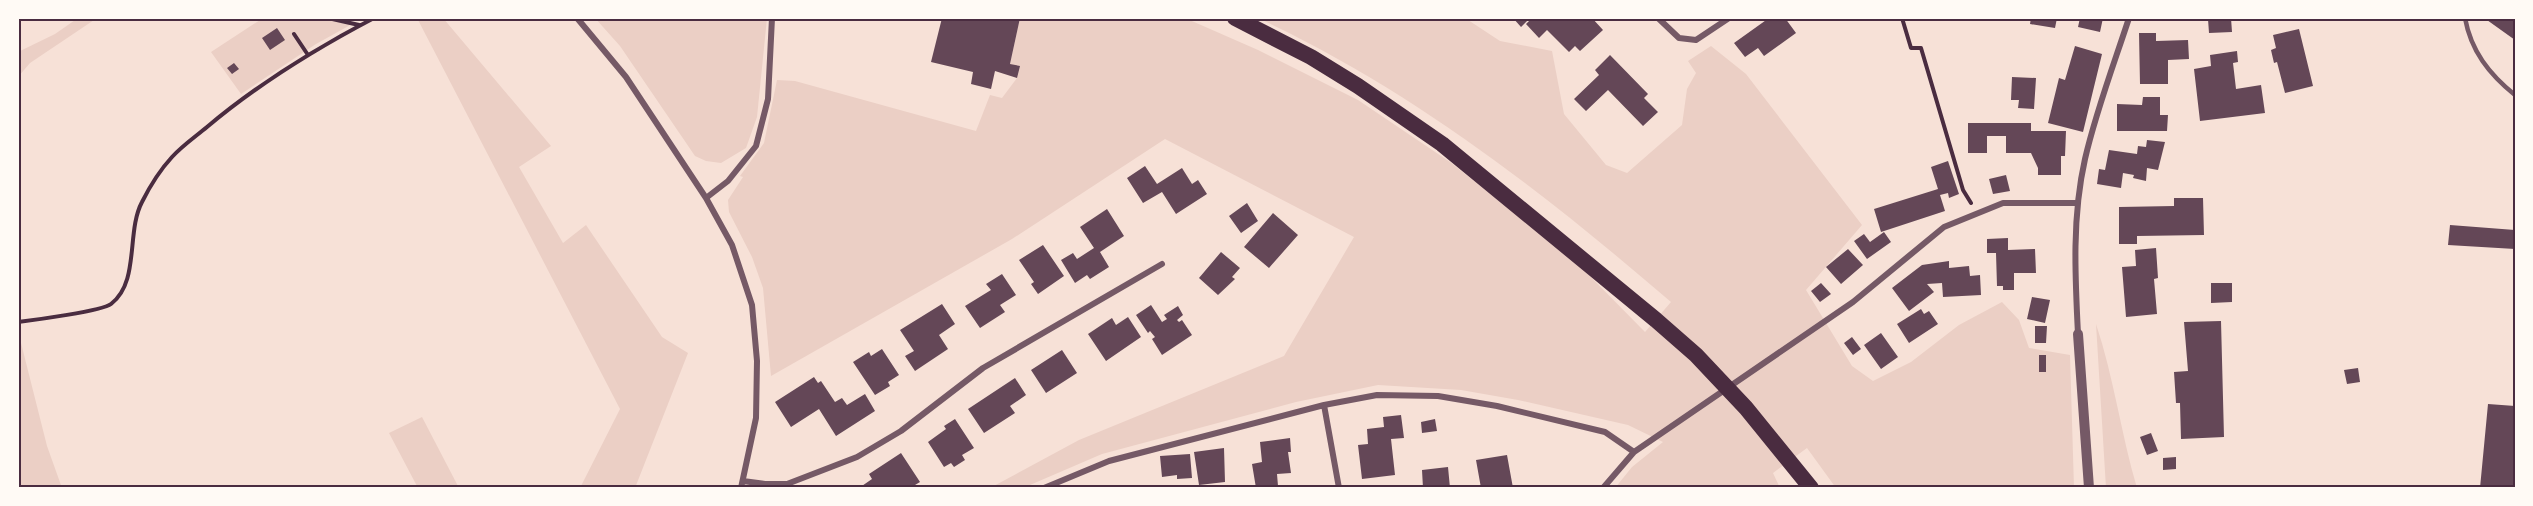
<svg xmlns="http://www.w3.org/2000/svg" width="2533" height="506" font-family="Inter,sans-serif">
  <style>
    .green { fill: #ebcfc5 }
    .building { fill: #644757 }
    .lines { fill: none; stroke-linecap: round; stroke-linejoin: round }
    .path { stroke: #4a2c40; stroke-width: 4 }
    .service { stroke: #755966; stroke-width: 4.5 }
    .minor { stroke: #755966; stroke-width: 6 }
    .tertiary { stroke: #755966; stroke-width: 10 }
    .trunk { stroke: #4a2c40; stroke-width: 16 }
    .neatline { fill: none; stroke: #4a2c40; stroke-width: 2 }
  </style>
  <rect width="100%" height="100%" fill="#f7e1d7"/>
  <path class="green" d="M 78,18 L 97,18 L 30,63 L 18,77 L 18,52 L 55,34 Z
    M 263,18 L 339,18 L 354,23 L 316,44 L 241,94 L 211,52 Z
    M 417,18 L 443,18 L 551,146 L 519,167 L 563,243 L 586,225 L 662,337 L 688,353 L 635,488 L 580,488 L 620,409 Z
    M 595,18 L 767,18 L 757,117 L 746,148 L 721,163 L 706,161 L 695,156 L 620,46 Z
    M 1020,18 L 1185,18 L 1258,50 L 1358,100 L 1450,162 L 1575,261 L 1645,332 L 1671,302 C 1544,193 1411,89 1258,18 L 1465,18 L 1500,41 L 1552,51 L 1564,114 L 1606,165 L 1627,173 L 1682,125 L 1687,89 L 1696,73 L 1688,61 L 1711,46 L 1746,74 L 1862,225 L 1806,290 L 1852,366 L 1873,381 L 1911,362 L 1959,325 L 2002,302 L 2019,320 L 2029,348 L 2070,355 L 2074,488 L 1836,488 L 1807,448 L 1773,473 L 1780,488 L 1615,488 L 1632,467 L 1663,442 L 1628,425 L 1518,400 L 1461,390 L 1378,385 L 1296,402 L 1102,454 L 1023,488 L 990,488 L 1079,440 L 1284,356 L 1354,237 L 1165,139 L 1012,239 L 771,376 L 763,288 L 752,257 L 729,212 L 728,200 L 743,177 L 740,176 L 764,143 L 777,80 L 795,81 L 976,131 L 990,95 L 1002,98 L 1017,78 L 1010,64 Z
    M 2096,324 C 2114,378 2121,434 2137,488 L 2106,488 Z
    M 18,331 L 47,446 L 62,488 L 18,488 Z
    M 422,417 L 459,488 L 418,488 L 389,433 Z"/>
  <path class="building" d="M 942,18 L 1020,18 L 1010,64 L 1020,66 L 1017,78 L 995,71 L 991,89 L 971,84 L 973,72 L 931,62 Z
    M 1513,18 L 1530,18 L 1521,27 Z
    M 1532,18 L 1592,18 L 1603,30 L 1580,51 L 1575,46 L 1569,52 L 1547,30 L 1539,38 L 1526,24 Z
    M 1769,18 L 1785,18 L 1796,33 L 1764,56 L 1758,48 L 1745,57 L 1734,43 Z
    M 2031,18 L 2057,18 L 2055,28 L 2030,24 Z
    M 2080,18 L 2103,18 L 2100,32 L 2078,27 Z
    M 2231,18 L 2232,32 L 2209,33 L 2208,19 Z
    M 2488,18 L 2515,18 L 2515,40 L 2487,20 Z
    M 277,28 L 285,40 L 270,50 L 262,38 Z
    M 2299,29 L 2313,86 L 2285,93 L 2277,62 L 2274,63 L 2271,50 L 2276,48 L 2273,35 Z
    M 2139,33 L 2156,33 L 2156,41 L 2188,40 L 2189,59 L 2168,60 L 2168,84 L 2140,84 Z
    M 2075,46 L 2102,54 L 2083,132 L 2048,123 L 2059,78 L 2065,80 Z
    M 2237,51 L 2238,62 L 2233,63 L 2236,89 L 2261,85 L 2265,113 L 2200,121 L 2194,69 L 2211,66 L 2210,55 Z
    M 1610,55 L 1648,94 L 1644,98 L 1658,112 L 1643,126 L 1608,90 L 1586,111 L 1574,99 L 1599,75 L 1595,70 Z
    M 234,63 L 239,69 L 232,74 L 227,68 Z
    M 2012,77 L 2036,78 L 2034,109 L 2018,108 L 2019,100 L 2011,100 Z
    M 2143,97 L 2160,97 L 2160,115 L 2168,115 L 2167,131 L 2117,131 L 2117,104 L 2142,105 Z
    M 1968,123 L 2031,123 L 2031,131 L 2066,131 L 2065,156 L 2061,156 L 2061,175 L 2038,175 L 2038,168 L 2031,153 L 2006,153 L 2006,136 L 1987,136 L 1987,153 L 1968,153 Z
    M 2147,140 L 2165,142 L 2158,170 L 2147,168 L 2146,181 L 2133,178 L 2134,175 L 2123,173 L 2121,188 L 2097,184 L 2099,169 L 2105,170 L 2109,150 L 2137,154 L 2138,146 L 2146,147 Z
    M 1948,161 L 1959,194 L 1949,198 L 1948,193 L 1940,195 L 1945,211 L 1881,232 L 1874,209 L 1938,189 L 1931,167 Z
    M 1145,166 L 1157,184 L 1182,168 L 1192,184 L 1198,180 L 1207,194 L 1176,214 L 1162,192 L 1143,203 L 1127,178 Z
    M 2006,175 L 2010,191 L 1993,194 L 1989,179 Z
    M 2174,198 L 2203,198 L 2204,235 L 2137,236 L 2137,244 L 2119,244 L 2119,207 L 2174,206 Z
    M 1247,203 L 1258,221 L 1241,233 L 1229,216 Z
    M 1107,209 L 1124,236 L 1100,252 L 1109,267 L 1090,279 L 1087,275 L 1075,283 L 1061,260 L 1073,253 L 1077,259 L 1094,248 L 1080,227 Z
    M 1273,213 L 1298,235 L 1269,268 L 1244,247 Z
    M 2450,225 L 2515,230 L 2515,249 L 2448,245 Z
    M 1884,232 L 1891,242 L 1867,259 L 1854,241 L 1864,234 L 1870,242 Z
    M 2008,238 L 2008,250 L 2035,249 L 2036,273 L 2014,273 L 2014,290 L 2003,290 L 2003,286 L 1997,286 L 1996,253 L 1987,253 L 1987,239 Z
    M 1043,245 L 1064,276 L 1038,294 L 1031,284 L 1034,282 L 1019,260 Z
    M 2156,248 L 2158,278 L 2154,279 L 2157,314 L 2126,317 L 2122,267 L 2136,266 L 2135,250 Z
    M 1848,249 L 1863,265 L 1841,284 L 1826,267 Z
    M 1221,252 L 1240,268 L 1232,277 L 1235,279 L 1218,295 L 1199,278 Z
    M 1949,261 L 1949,268 L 1969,266 L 1970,276 L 1980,275 L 1981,295 L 1943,297 L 1942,283 L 1927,284 L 1934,292 L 1909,311 L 1892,288 L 1922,265 Z
    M 1002,274 L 1016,295 L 1000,305 L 1005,312 L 980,328 L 965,306 L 991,290 L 986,284 Z
    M 1821,283 L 1831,294 L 1820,302 L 1811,291 Z
    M 2211,283 L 2232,283 L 2232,302 L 2211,303 Z
    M 2032,297 L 2050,300 L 2045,323 L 2027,319 Z
    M 942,304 L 955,324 L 939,335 L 948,349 L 915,371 L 905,356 L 914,351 L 900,330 Z
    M 1151,305 L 1162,322 L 1167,319 L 1164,315 L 1178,306 L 1183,315 L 1177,320 L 1179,322 L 1182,320 L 1192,335 L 1162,355 L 1152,339 L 1155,337 L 1150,331 L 1148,333 L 1136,315 Z
    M 1921,309 L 1924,314 L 1929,311 L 1938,324 L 1909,343 L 1897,324 Z
    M 1128,317 L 1141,337 L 1106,361 L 1088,334 L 1112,318 L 1116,325 Z
    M 2221,321 L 2224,437 L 2181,439 L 2180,403 L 2176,403 L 2174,372 L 2188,371 L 2184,322 Z
    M 2035,326 L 2047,326 L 2046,343 L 2035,343 Z
    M 1881,333 L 1898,357 L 1881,369 L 1864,345 Z
    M 1852,337 L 1861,349 L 1853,355 L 1844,343 Z
    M 882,349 L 899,375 L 888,382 L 890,386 L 875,395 L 853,362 L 869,352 L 871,356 Z
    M 1062,350 L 1077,373 L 1046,393 L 1031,370 Z
    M 2039,355 L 2046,355 L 2046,372 L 2039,372 Z
    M 2358,368 L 2360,382 L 2347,384 L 2344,370 Z
    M 814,377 L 818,383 L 821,381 L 835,402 L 842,398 L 847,405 L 865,394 L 875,411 L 836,436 L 819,409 L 791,427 L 775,402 Z
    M 1015,378 L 1026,395 L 1010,406 L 1015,413 L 984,433 L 968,409 Z
    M 2488,404 L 2515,406 L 2515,488 L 2480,488 Z
    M 1401,415 L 1404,438 L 1391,439 L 1395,475 L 1362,479 L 1358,445 L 1368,444 L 1367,429 L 1384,427 L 1383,417 Z
    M 955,419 L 974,448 L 962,455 L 965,460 L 954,467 L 951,463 L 944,467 L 928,442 L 946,429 L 944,426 Z
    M 1435,419 L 1437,431 L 1422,433 L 1421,422 Z
    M 2151,433 L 2158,451 L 2147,455 L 2140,437 Z
    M 1290,438 L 1291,452 L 1288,452 L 1291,473 L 1277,474 L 1278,486 L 1256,488 L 1252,464 L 1262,462 L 1260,442 Z
    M 1224,448 L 1225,482 L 1199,485 L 1194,452 Z
    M 901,453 L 920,482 L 910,488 L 859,488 L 872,479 L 869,474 Z
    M 1190,454 L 1192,478 L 1177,479 L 1177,475 L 1162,477 L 1160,456 Z
    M 1507,455 L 1513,488 L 1481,488 L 1476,460 Z
    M 2176,457 L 2176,469 L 2163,470 L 2163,458 Z
    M 1448,467 L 1450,488 L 1423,488 L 1422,470 Z"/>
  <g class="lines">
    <path class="path" d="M 328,18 L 359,25
      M 1902,18 L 1911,48 L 1921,48 L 1963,190 L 1971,203
      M 294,34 L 308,55
      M 18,322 C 34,320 102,311 111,304 C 140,282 126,232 142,202 C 150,186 160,170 172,157 C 182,146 195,137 207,127 C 258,84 315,49 374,18"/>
    <path class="service" d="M 2465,18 C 2471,51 2489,74 2515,95"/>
    <path class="minor" d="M 577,18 L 626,77 L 706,198 L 732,245 L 752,305 L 757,361 L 756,418 L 741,488
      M 1658,18 L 1679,38 L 1696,40 L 1729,18
      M 706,198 L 728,181 L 756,146 L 768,99 L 772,18
      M 2078,334 C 2075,276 2072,216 2085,159 C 2096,111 2114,64 2129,18
      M 1324,405 L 1339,488
      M 743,481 L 765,484 L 787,484 L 857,457 L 901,431 L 983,368 L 1162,264
      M 1044,488 L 1109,461 L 1324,405 L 1377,395 L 1438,396 L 1497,406 L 1605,432 L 1634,452
      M 1603,488 L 1634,452 L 1853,302 L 1944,227 L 2003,203 L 2078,203"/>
    <path class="tertiary" d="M 2078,334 L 2089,488"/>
    <path class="trunk" d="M 1235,18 L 1311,57 L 1358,86 L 1442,144 L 1656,320 L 1696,355 L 1746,408 L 1811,488"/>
  </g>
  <rect width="2533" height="506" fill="none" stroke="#fffaf5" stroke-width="39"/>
  <rect x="20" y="20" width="2494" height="466" class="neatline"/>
</svg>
